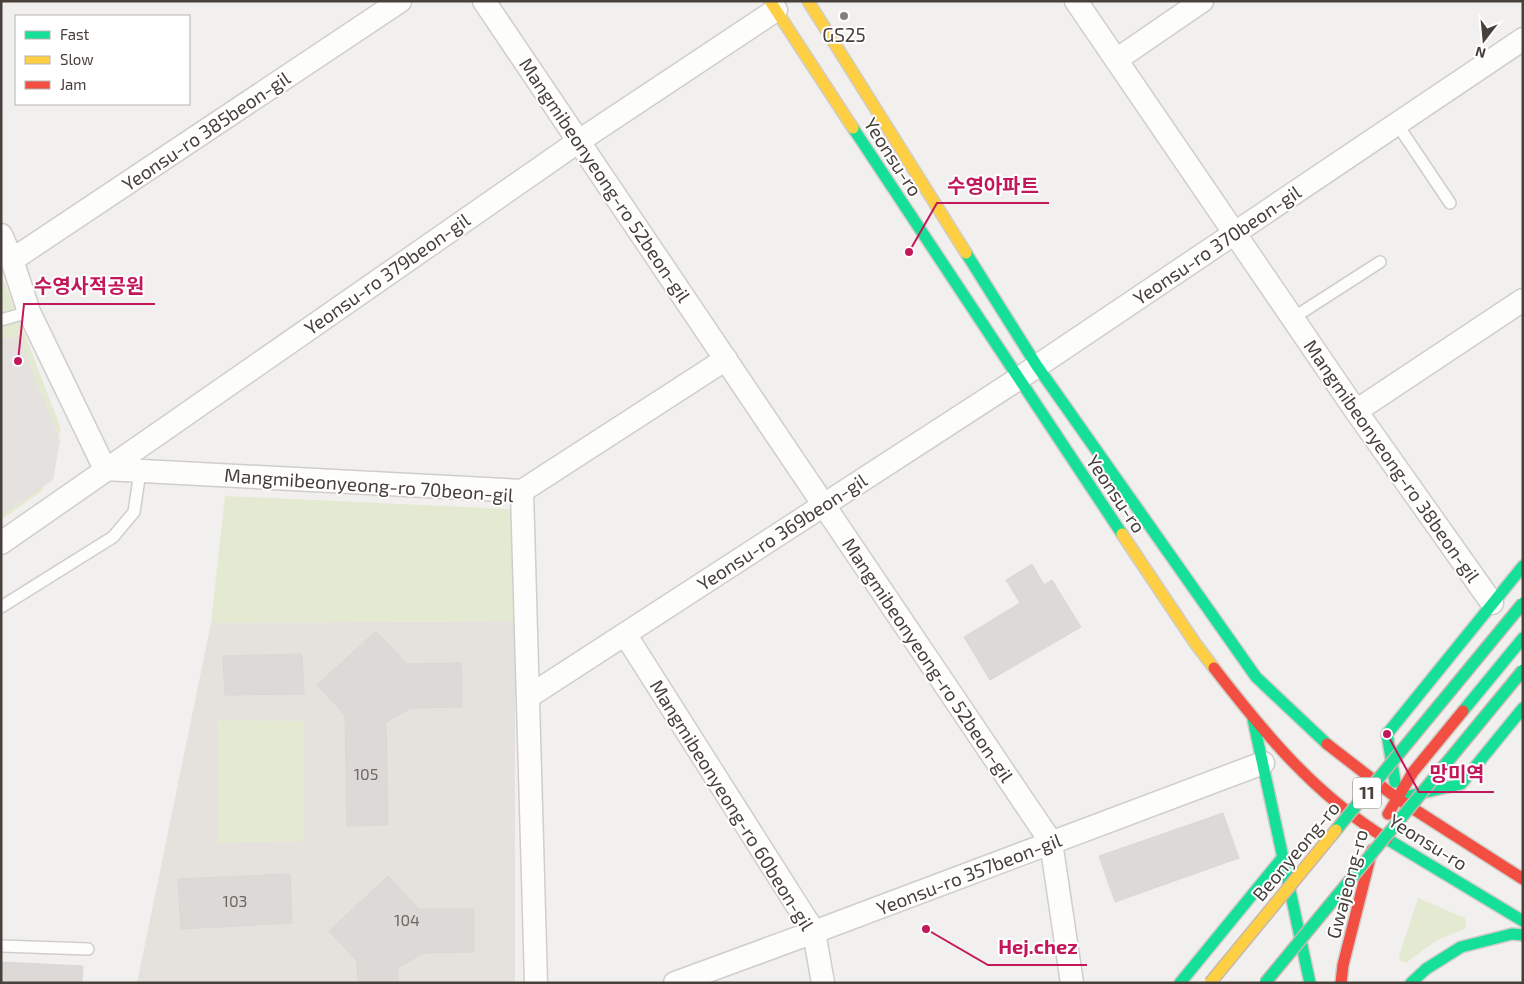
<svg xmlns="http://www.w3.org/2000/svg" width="1524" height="984" font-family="'Exo 2','Noto Sans KR',sans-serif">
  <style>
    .residential { fill: #e5e1dd }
    .green { fill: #e4e9d1 }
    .parking { fill: #e4e1df }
    .building { fill: #dcd9d7; stroke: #dad7d4 }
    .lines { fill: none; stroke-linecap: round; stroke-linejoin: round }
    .lane-casing { stroke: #d0cecc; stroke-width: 14 }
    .street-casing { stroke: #d0cecc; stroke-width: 25 }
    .fast-casing { stroke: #d0ccc6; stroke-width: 14 }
    .slow-casing { stroke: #d0ccc6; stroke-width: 14 }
    .jam-casing { stroke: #d0ccc6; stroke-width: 14 }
    .lane { stroke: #fdfdfc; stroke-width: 11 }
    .street { stroke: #fdfdfc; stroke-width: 22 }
    .fast { stroke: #16e098; stroke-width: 11 }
    .slow { stroke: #ffcf43; stroke-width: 11 }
    .jam { stroke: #f24e42; stroke-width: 11 }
    .fast-bridge-casing { stroke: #c7b8ad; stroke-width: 14; stroke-linecap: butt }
    .slow-bridge-casing { stroke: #c7b8ad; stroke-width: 14; stroke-linecap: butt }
    .fast-bridge { stroke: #16e098; stroke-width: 11 }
    .slow-bridge { stroke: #ffcf43; stroke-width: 11 }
    .poi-dot { fill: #847e79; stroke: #fff; stroke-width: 2 }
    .labels { text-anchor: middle; stroke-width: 4; stroke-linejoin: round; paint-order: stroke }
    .number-label { font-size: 16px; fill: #6e6762 }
    .shield { fill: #fff; stroke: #7f7975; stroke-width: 1 }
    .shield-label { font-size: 18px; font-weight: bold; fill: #48403a }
    .poi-label { font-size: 19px; fill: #48403a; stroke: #fff }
    .street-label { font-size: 19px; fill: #48403a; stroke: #fff }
    .leader { fill: none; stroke: #c2185b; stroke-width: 2 }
    .callout-dot { fill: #c2185b; stroke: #fff; stroke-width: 2 }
    .callout-label { font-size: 20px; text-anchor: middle; font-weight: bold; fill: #c2185b; stroke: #fff; stroke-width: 4; stroke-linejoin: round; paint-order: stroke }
  </style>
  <rect width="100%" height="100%" fill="#f2f0ee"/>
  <path class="residential" d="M 515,621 L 515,983 L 137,983 L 211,623 Z"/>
  <path class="green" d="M 1,273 L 61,429 L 42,491 L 1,520 Z
    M 225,496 L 511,509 L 515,621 L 211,623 Z
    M 217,720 L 304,721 L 304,841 L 217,843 Z
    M 1418,898 L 1465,918 L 1466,924 L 1465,929 L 1437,940 L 1406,963 L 1400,961 L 1399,956 Z"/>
  <path class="parking" d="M 18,336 L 60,441 L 53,480 L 1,516 L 1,340 Z"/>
  <path class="building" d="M 1032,564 L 1044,585 L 1052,580 L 1081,627 L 990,680 L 964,637 L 1020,603 L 1006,580 Z
    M 376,631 L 407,664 L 461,663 L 462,707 L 411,708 L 386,722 L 388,825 L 347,826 L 345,715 L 317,685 Z
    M 302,654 L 304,694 L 225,695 L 223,656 Z
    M 1223,813 L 1239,858 L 1115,902 L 1099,856 Z
    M 290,874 L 292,923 L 181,929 L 178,879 Z
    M 388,876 L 419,909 L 474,909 L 474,952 L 423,953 L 398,968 L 398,983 L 358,983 L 357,961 L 329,931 Z
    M 1,962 L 83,966 L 82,983 L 1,983 Z"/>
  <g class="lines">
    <g class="lane-casing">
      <path id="lane" d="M 1397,124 L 1450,203
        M 1293,318 L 1380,262
        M 1,320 L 29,312
        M 1,607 L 113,537 L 134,512 L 140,472
        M 1,946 L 88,949"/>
    </g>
    <g class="street-casing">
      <path id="street" d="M 484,1 L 1051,842 L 1072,983
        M 1076,1 L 1356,411 L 1492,603
        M 1116,60 L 1202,1
        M 1,235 L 12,260 L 29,312 L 105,469
        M 12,260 L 400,1
        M 1356,411 L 1523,300
        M 105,469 L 522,491
        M 522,491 L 536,983
        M 522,491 L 726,359
        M 1,543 L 579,141 L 776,10
        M 625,634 L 814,932 L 823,983
        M 528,697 L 1018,379 L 1523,39
        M 675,983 L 814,932 L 1263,763"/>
    </g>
    <g class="fast-casing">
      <path id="fast" d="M 853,128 L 1122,534
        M 966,253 L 1037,366 L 1256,677 L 1327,744
        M 1463,711 L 1523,638
        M 1253,719 L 1310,983
        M 1395,782 L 1387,734 L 1523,566
        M 1409,796 L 1461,784 L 1523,708
        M 1387,839 L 1523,921
        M 1180,983 L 1283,857
        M 1411,983 L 1426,969 L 1461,947 L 1512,934 L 1523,935"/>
    </g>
    <g class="slow-casing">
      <path id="slow" d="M 770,1 L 853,128
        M 808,1 L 966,253
        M 1122,534 L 1195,643 L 1214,668"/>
    </g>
    <g class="jam-casing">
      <path id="jam" d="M 1214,668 C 1265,734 1315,795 1387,839
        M 1327,744 L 1398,799 L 1523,879
        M 1388,814 L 1413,772 L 1463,711
        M 1341,983 L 1343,965 L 1372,850"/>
    </g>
    <use href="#lane" class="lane"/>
    <use href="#street" class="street"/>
    <use href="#fast" class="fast"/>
    <use href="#slow" class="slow"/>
    <use href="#jam" class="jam"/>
    <g class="fast-bridge-casing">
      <path id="fast-bridge" d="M 1336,830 L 1523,603
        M 1265,983 L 1523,670"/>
    </g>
    <g class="slow-bridge-casing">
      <path id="slow-bridge" d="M 1210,983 L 1336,830"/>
    </g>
    <use href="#fast-bridge" class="fast-bridge"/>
    <use href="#slow-bridge" class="slow-bridge"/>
  </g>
  <circle class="poi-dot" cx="844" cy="16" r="5"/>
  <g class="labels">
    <g class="number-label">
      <text x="366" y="780">105</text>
      <text x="235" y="907">103</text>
      <text x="407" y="926">104</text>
    </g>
    <rect class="shield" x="1353" y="777.5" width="28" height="31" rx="4"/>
    <g class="shield-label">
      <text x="1367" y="799">11</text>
    </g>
    <g class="poi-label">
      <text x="844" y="42">GS25</text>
    </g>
    <g class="street-label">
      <text transform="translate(206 131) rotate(-34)" y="7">Yeonsu-ro 385beon-gil</text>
      <text transform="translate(893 157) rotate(57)" y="7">Yeonsu-ro</text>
      <text transform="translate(605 180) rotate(56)" y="7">Mangmibeonyeong-ro 52beon-gil</text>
      <text transform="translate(1217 245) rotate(-34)" y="7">Yeonsu-ro 370beon-gil</text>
      <text transform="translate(387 274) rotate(-35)" y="7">Yeonsu-ro 379beon-gil</text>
      <text transform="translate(1392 461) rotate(55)" y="7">Mangmibeonyeong-ro 38beon-gil</text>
      <text transform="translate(369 485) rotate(4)" y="7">Mangmibeonyeong-ro 70beon-gil</text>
      <text transform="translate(1116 494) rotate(56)" y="7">Yeonsu-ro</text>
      <text transform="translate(782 532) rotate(-33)" y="7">Yeonsu-ro 369beon-gil</text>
      <text transform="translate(928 660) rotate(56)" y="7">Mangmibeonyeong-ro 52beon-gil</text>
      <text transform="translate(732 805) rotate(58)" y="7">Mangmibeonyeong-ro 60beon-gil</text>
      <text transform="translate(1428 842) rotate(32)" y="7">Yeonsu-ro</text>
      <text transform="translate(1296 851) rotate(-50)" y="7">Beonyeong-ro</text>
      <text transform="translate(969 874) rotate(-21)" y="7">Yeonsu-ro 357beon-gil</text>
      <text transform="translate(1347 884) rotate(-75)" y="7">Gwajeong-ro</text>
    </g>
  </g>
  <path class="leader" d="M909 252L937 203H1049M18 361L24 304H155M1387 734L1419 792H1494M926 929L988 965H1087"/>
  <g class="callout-dot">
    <circle cx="909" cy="252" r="5"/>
    <circle cx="18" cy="361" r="5"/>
    <circle cx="1387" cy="734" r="5"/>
    <circle cx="926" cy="929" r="5"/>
  </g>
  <g class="callout-label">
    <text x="993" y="193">수영아파트</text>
    <text x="89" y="293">수영사적공원</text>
    <text x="1457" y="781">망미역</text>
    <text x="1038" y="954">Hej.chez</text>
  </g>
  <rect width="1524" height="984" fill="none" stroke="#48403a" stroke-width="5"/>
  <rect x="15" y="15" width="175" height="90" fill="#ffffff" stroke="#b6b3b0"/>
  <rect x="25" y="31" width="25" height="8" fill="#16e098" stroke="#b6b3b0"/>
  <text x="60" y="40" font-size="15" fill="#48403a">Fast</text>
  <rect x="25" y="56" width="25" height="8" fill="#ffcf43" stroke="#b6b3b0"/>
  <text x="60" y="65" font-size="15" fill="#48403a">Slow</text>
  <rect x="25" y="81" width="25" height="8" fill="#f24e42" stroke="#b6b3b0"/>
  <text x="60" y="90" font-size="15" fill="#48403a">Jam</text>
  <g transform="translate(1484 40) rotate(196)" stroke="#ffffff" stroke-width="4" paint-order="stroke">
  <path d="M0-4L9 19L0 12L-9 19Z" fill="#48403a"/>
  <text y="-8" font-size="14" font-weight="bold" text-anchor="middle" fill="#48403a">N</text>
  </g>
</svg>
